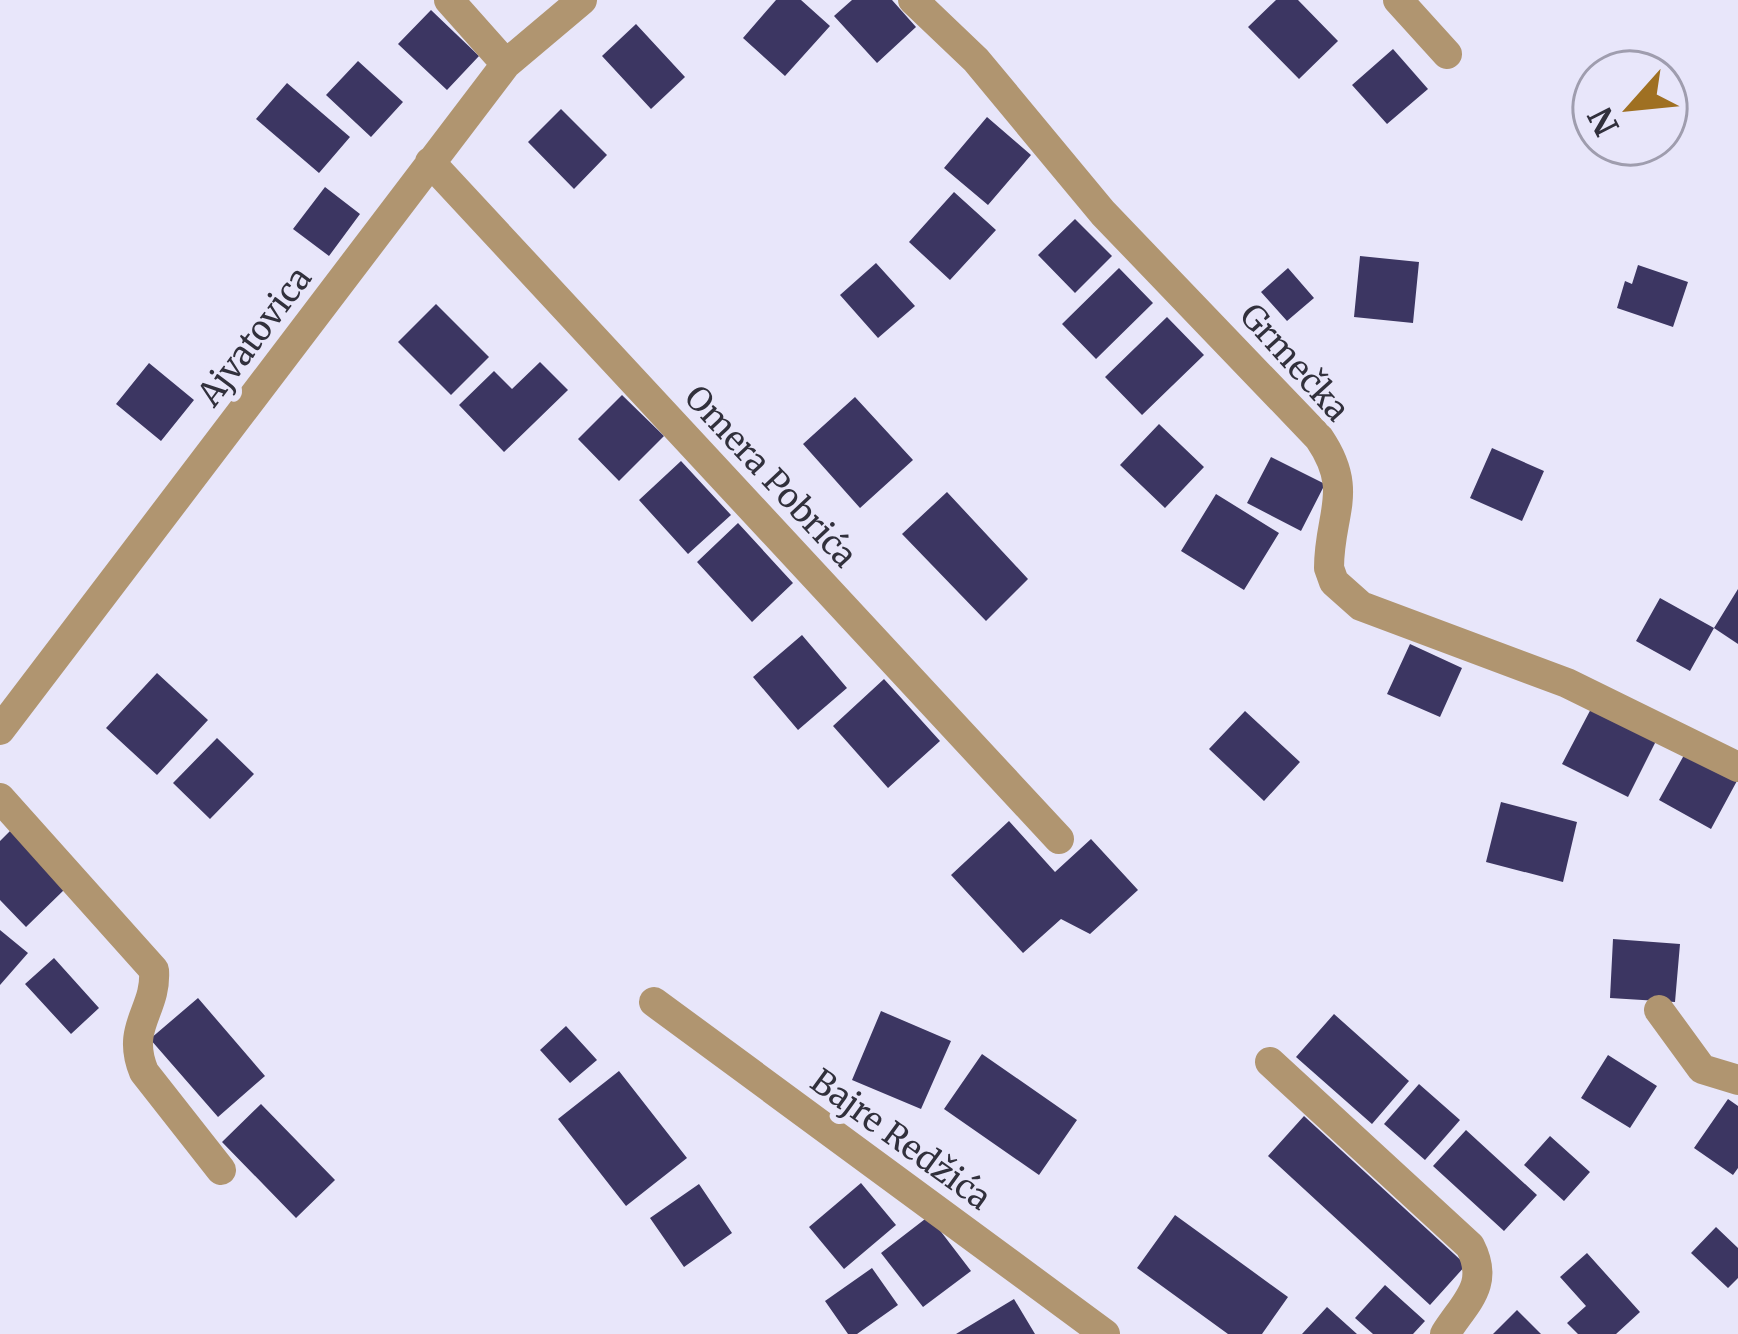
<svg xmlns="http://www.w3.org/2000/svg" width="1738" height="1334" font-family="Merriweather,serif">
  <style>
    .building { fill: #3c3662 }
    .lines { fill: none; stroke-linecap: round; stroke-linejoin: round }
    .minor { stroke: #b09570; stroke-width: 30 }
    .labels { text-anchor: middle; stroke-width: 12; stroke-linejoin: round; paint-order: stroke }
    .street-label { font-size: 33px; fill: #31303c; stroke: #e8e6fa }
  </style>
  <rect width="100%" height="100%" fill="#e8e6fa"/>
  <path class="building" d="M 776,0 L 801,0 L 830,26 L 785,76 L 743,38 Z
    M 852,0 L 892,0 L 916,27 L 877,63 L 834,16 Z
    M 1276,0 L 1298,0 L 1338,41 L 1299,79 L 1248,27 Z
    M 431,10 L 479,56 L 447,90 L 398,44 Z
    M 636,24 L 685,77 L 651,109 L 602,56 Z
    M 1393,49 L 1428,89 L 1387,124 L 1352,85 Z
    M 358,61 L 403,102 L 371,137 L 326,95 Z
    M 287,83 L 350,137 L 319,173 L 256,119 Z
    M 561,109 L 607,155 L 574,189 L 528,142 Z
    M 987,117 L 1031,155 L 988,205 L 944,168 Z
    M 325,187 L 360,214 L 329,256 L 293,229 Z
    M 954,192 L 996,230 L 950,280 L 909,242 Z
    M 1075,219 L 1112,256 L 1075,293 L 1038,255 Z
    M 1360,256 L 1419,262 L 1413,323 L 1354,317 Z
    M 876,263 L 915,306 L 878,338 L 840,295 Z
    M 1638,265 L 1688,282 L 1673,327 L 1617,308 L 1625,281 L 1632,284 Z
    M 1119,268 L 1153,303 L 1096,359 L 1062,324 Z
    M 1288,268 L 1314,298 L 1287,321 L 1261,292 Z
    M 436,304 L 489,357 L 451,395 L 398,342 Z
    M 1167,317 L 1204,355 L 1142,415 L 1105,377 Z
    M 540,362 L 568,390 L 504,452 L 459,405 L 494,371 L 512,389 Z
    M 149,363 L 194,400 L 161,441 L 116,404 Z
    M 622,395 L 664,436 L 619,481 L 578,439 Z
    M 855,397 L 913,460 L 860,508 L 803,444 Z
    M 1159,424 L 1204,467 L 1165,508 L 1120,465 Z
    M 1492,448 L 1544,471 L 1522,521 L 1470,498 Z
    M 1271,457 L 1325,484 L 1301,531 L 1247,503 Z
    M 681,461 L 731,515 L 688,554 L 639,500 Z
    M 947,492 L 1028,579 L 986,621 L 902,534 Z
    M 1216,494 L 1279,533 L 1244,590 L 1181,551 Z
    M 738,523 L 793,583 L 752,622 L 697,562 Z
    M 1738,589 L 1738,644 L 1714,628 L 1690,671 L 1636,641 L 1660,598 L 1714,628 Z
    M 802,635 L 847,688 L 798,730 L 753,677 Z
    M 1410,644 L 1462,668 L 1440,717 L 1387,694 Z
    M 157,673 L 208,720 L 157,775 L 106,728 Z
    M 884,679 L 940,741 L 888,788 L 833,726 Z
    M 1593,705 L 1658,737 L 1628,797 L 1562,764 Z
    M 1245,711 L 1300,762 L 1264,801 L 1209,749 Z
    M 217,738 L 254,774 L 210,819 L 173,783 Z
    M 1688,748 L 1738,779 L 1711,829 L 1659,800 Z
    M 1501,802 L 1577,822 L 1563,882 L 1486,862 Z
    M 1009,821 L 1055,872 L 1091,839 L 1138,890 L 1090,934 L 1061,919 L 1023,953 L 951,875 Z
    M 10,831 L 66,888 L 26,927 L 0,900 L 0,841 Z
    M 0,930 L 28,953 L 0,985 Z
    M 1613,939 L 1680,944 L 1675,1002 L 1610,998 Z
    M 54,958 L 99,1008 L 71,1034 L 25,984 Z
    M 198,998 L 265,1076 L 218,1117 L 150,1039 Z
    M 881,1011 L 951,1041 L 921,1109 L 852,1080 Z
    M 1334,1014 L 1409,1081 L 1372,1124 L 1296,1057 Z
    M 566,1026 L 597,1060 L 570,1083 L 540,1050 Z
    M 982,1054 L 1077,1120 L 1039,1175 L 944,1109 Z
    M 1608,1055 L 1657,1086 L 1630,1128 L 1581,1098 Z
    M 619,1071 L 687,1158 L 626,1206 L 558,1119 Z
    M 1419,1084 L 1460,1120 L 1425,1160 L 1384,1124 Z
    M 1728,1099 L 1738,1106 L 1738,1168 L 1733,1175 L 1694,1148 Z
    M 261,1104 L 335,1180 L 296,1218 L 222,1142 Z
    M 1304,1116 L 1466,1265 L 1430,1305 L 1268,1156 Z
    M 1466,1130 L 1537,1195 L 1504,1231 L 1433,1166 Z
    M 1550,1136 L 1590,1172 L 1564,1201 L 1524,1165 Z
    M 861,1183 L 896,1225 L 844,1269 L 809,1227 Z
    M 699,1184 L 732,1233 L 684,1267 L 650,1218 Z
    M 1175,1215 L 1288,1297 L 1262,1334 L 1228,1334 L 1137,1268 Z
    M 929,1216 L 971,1271 L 923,1307 L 881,1253 Z
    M 1716,1227 L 1738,1248 L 1738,1278 L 1728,1288 L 1691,1253 Z
    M 1587,1253 L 1640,1312 L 1616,1334 L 1578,1334 L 1567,1323 L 1586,1306 L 1560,1277 Z
    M 872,1268 L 898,1305 L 857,1334 L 848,1334 L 825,1301 Z
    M 1385,1285 L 1425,1321 L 1413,1334 L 1373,1334 L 1355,1318 Z
    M 1014,1299 L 1035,1334 L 956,1334 Z
    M 1327,1307 L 1357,1334 L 1302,1334 Z
    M 1517,1310 L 1541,1334 L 1493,1334 Z"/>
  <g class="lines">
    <path class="minor" d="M 449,0 L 506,64
      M 913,0 L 976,60 L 1103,213 L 1319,438 C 1355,491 1329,513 1329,568 L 1334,582 L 1361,606 L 1567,683 L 1738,767
      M 1398,0 L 1447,54
      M 430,162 L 1059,839
      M 0,730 L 506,64 L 582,0
      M 0,798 L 154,970 C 157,1011 125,1026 144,1072 L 221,1170
      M 654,1002 L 1105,1334
      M 1659,1010 L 1702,1069 L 1738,1080
      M 1270,1062 L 1470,1246 C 1490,1285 1466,1301 1445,1334"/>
  </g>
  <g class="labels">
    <g class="street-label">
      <text transform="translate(254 336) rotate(-53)" y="12">Ajvatovica</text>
      <text transform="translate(1295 362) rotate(48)" y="12">Grmečka</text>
      <text transform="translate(771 476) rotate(47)" y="12">Omera Pobrića</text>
      <text transform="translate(901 1139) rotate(36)" y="12">Bajre Redžića</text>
    </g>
  </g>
  <g transform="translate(1630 108) rotate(243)"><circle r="57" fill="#e8e6fa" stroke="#9f9dae" stroke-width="3"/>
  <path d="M0-9L21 45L0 30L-21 45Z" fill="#9f7022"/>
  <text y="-18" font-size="33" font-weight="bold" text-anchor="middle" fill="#31303c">N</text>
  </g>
</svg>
